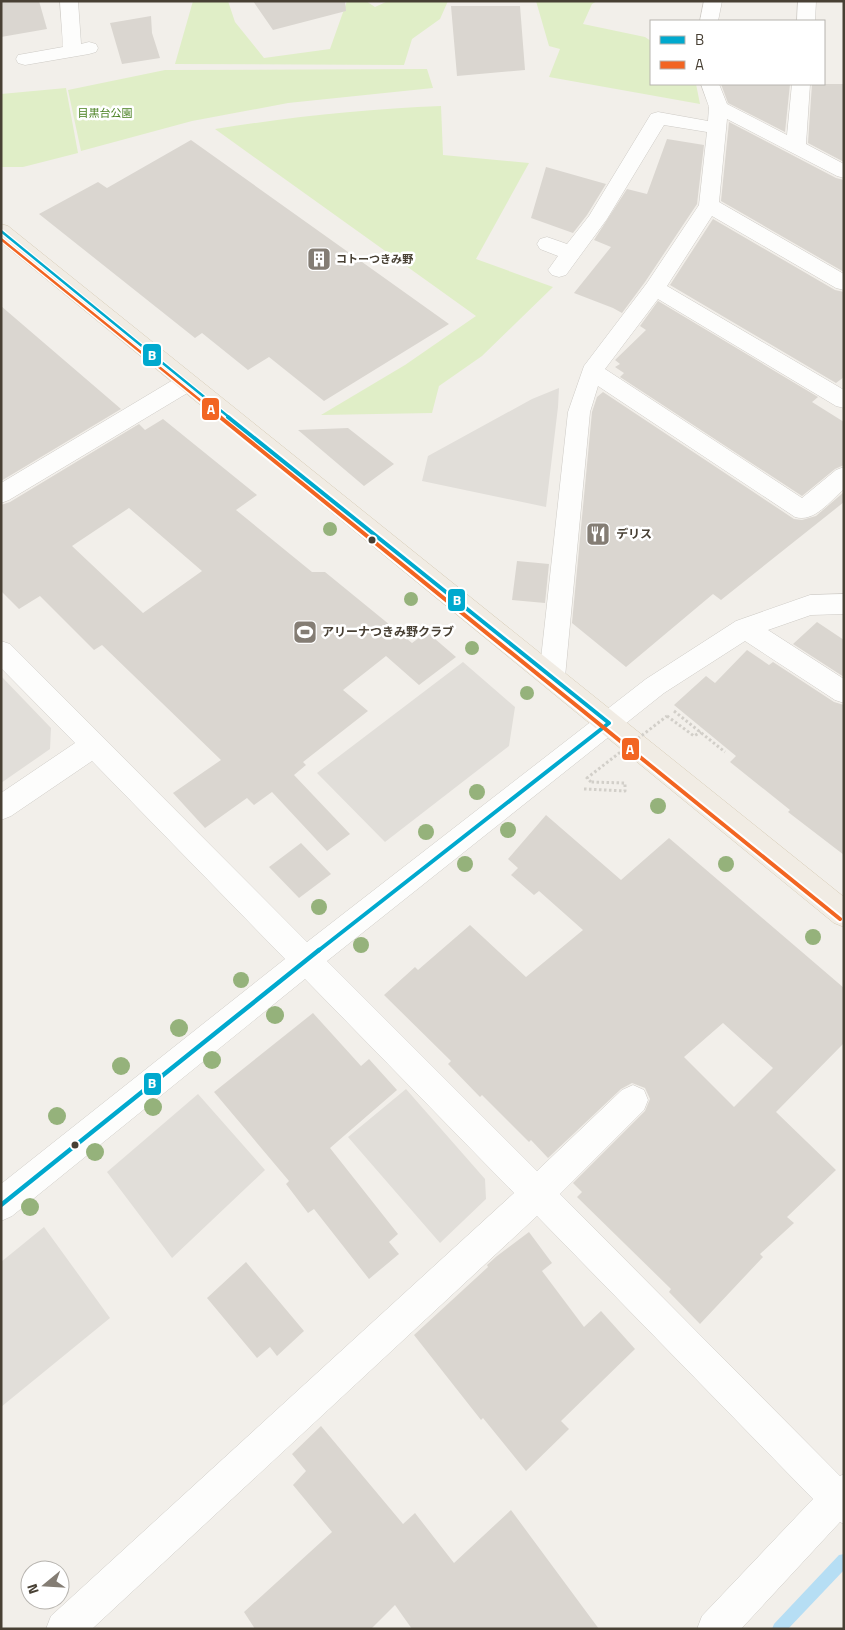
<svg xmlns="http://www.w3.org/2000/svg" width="845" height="1630" font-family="'Titillium Web','Noto Sans JP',sans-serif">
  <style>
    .green { fill: #e0eec7 }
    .parking { fill: #e1ded9 }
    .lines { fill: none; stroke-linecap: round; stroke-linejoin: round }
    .stream { fill: #b6def4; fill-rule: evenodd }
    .building { fill: #dad6d0; fill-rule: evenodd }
    .minor-casing { stroke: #cecbc6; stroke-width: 1 }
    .major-casing { stroke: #d6cbb5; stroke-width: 1 }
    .path { stroke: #d2cfc9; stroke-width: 3; stroke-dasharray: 2.5 2.5; stroke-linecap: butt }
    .minor { fill: #fdfdfc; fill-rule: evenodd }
    .major { fill: #f1ece4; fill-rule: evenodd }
    .path-bridge { stroke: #d2cfc9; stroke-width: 3; stroke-dasharray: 2.5 2.5; stroke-linecap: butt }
    .bus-1-far2-casing { stroke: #fff; stroke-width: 5 }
    .bus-1-far1-casing { stroke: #fff; stroke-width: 8 }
    .bus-1-casing { stroke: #fff; stroke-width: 8 }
    .bus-2-far1-casing { stroke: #fff; stroke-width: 5 }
    .bus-2-casing { stroke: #fff; stroke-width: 8 }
    .bus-1-far2 { stroke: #00a9ce; stroke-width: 2.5 }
    .bus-1-far1 { stroke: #00a9ce; stroke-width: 4 }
    .bus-1 { stroke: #00a9ce; stroke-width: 4.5 }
    .bus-2-far1 { stroke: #f26522; stroke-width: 2.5 }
    .bus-2 { stroke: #f26522; stroke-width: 4 }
    .tree { fill: #95b27b }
    .bus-dot { fill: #484034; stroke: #fff; stroke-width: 2 }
    .labels { text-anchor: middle; stroke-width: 5; stroke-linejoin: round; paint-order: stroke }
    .far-park-label { font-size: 11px; fill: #498121; stroke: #fff }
    .far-poi-label { font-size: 11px; font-weight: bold; fill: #484034; stroke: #fff; text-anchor: start }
    .poi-label { font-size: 12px; font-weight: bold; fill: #484034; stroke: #fff; text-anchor: start }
    .line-badge { stroke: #fff; stroke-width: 2 }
    .badge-label { font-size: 14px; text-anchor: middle; font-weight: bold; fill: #fff }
  </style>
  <rect width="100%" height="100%" fill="#f2efea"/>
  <path class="green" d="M 193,1 L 228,1 L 235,22 L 264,58 L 330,49 L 347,1 L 366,1 L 375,7 L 388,1 L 448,1 L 440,19 L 412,39 L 404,65 L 175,64 Z
    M 536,1 L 597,1 L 592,4 L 583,24 L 645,37 L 651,41 L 651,84 L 696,84 L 700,104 L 549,77 L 560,49 L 549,46 Z
    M 427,69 L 433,88 L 288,103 L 192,121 L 81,151 L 68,90 L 165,70 Z
    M 66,88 L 78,153 L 23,167 L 1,167 L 1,94 Z
    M 441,106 L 443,155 L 529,163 L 476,259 L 553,287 L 482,356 L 439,386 L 432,413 L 321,415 L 405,365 L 476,316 L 215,129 C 290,117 365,109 441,106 Z"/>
  <path class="parking" d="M 559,388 L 558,407 L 546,507 L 422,481 L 428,456 L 532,399 Z
    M 463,662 L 515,707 L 509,746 L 385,842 L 317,773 Z
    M 1,676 L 51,728 L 50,749 L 1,783 Z
    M 406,1089 L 485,1179 L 486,1199 L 440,1243 L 348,1137 Z
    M 198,1094 L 265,1170 L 172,1258 L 107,1172 Z
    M 44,1227 L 110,1318 L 1,1407 L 1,1262 Z"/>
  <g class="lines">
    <path class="stream" d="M 844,1554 L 844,1570 L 788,1629 L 772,1629 L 774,1624 L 839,1555 Z"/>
  </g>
  <path class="building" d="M 1,1 L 39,1 L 47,29 L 1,37 Z
    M 253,1 L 345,1 L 346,11 L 273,30 Z
    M 451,6 L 520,6 L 525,70 L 457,76 Z
    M 151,16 L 152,33 L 160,58 L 122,64 L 110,23 Z
    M 721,84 L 790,84 L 785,132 L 728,103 Z
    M 812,84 L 844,84 L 844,162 L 808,143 Z
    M 729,122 L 836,178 L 844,180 L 844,272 L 721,201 Z
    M 667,139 L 704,145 L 697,204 L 645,282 L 622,313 L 613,308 L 574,293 L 611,247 L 594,240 L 627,189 L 647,194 Z
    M 191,140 L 449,324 L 324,401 L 269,357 L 248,370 L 202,333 L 195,338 L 39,214 L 98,182 L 107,188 Z
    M 546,167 L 606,184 L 587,215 L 573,233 L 531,218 Z
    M 713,219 L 835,290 L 844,292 L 844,377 L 836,383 L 670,285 Z
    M 658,301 L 818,397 L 812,402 L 844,422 L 844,465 L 835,469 L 802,496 L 620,377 L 624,373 L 615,367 L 620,364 L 615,360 L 646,330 L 640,326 Z
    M 1,306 L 121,409 L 1,481 Z
    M 603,392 L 794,519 L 802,520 L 816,516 L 844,492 L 844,502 L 721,600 L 713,594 L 626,667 L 572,623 L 592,412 L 597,397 Z
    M 163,419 L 257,495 L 236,510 L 312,572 L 325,572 L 412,643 L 427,632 L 456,657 L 419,685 L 386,656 L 343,690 L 368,711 L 303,762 L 306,765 L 294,775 L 350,834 L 327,851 L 272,792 L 254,805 L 247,798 L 205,828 L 173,793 L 221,760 L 102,645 L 94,650 L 40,596 L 19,609 L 1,591 L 1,505 L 10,502 L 139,424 L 145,430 ZM 129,508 L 202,571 L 143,613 L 72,546 Z
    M 348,428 L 394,464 L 364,486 L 298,430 Z
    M 517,561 L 549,564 L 545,603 L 512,600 Z
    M 817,622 L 844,640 L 844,677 L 793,644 Z
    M 747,650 L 769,665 L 773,662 L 834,702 L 844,705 L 844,855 L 788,812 L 790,810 L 730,762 L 736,756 L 674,705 L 706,676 L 715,683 Z
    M 546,815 L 621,880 L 669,838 L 844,988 L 844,1043 L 776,1112 L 836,1170 L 787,1217 L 794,1223 L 760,1254 L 763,1257 L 700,1324 L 669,1292 L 671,1289 L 577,1197 L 582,1192 L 573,1183 L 645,1111 L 650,1099 L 645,1088 L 632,1083 L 621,1089 L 548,1158 L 531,1140 L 529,1142 L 482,1095 L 480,1097 L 448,1064 L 451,1061 L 384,995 L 415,967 L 418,970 L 470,925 L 526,977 L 583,930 L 539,891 L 534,895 L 511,875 L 518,868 L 508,859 ZM 723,1023 L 773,1068 L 734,1107 L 684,1057 Z
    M 301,843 L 331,874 L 299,898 L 269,867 Z
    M 313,1013 L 361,1066 L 369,1059 L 397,1090 L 330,1148 L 398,1234 L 389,1242 L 399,1254 L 369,1279 L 314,1209 L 308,1213 L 286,1184 L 289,1181 L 214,1092 Z
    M 529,1232 L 552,1263 L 542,1271 L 584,1327 L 601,1311 L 635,1349 L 561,1421 L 569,1429 L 526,1471 L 483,1418 L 481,1420 L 414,1335 L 488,1267 L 487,1265 L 497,1256 Z
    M 246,1262 L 304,1331 L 277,1356 L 270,1347 L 257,1358 L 207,1298 Z
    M 321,1426 L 403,1524 L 415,1513 L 454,1563 L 511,1510 L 599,1629 L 412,1629 L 395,1605 L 371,1629 L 255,1629 L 244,1612 L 332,1532 L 293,1485 L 306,1471 L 292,1454 Z"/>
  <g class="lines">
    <g class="minor-casing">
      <path id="minor" d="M 60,1 L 78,1 L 81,44 L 89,42 L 96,44 L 98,48 L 96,52 L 89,54 L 25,65 L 18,63 L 16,59 L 18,55 L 63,47 Z
        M 704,1 L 722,1 L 718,21 L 700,21 Z
        M 798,1 L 816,1 L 815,21 L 797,21 Z
        M 701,84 L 719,84 L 727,104 L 787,135 L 792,84 L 810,84 L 806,144 L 844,164 L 844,178 L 837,176 L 727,119 L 719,202 L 844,274 L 844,290 L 836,288 L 712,216 L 667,286 L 844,390 L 844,408 L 836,406 L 658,299 L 605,369 L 802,498 L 836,470 L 844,467 L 844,489 C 830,501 814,523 795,517 L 598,386 L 590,412 L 565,677 L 561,684 L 552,687 L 543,684 L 539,677 L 568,412 L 584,366 L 647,283 L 699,205 L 707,132 L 664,125 L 607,219 L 566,275 L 559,277 L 552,275 L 548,270 L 558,256 L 540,249 L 537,244 L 540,239 L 547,237 L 567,244 L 589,216 L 651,114 L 658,112 L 708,121 L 709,107 Z
        M 186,375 L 194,377 L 197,383 L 194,389 L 9,500 L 1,503 L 1,483 L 178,377 Z
        M 844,594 L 844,614 L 811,615 L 768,630 L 844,679 L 844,703 L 835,700 L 745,641 L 664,693 L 327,961 L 537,1171 L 622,1090 L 633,1085 L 644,1090 L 648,1100 L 644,1110 L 560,1194 L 840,1476 L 844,1474 L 844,1524 L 840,1522 L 741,1629 L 697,1629 L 702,1616 L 813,1499 L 537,1216 L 92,1629 L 46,1629 L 51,1616 L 514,1193 L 305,979 L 12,1216 L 1,1221 L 1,1184 L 285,959 L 92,761 L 11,816 L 1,820 L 1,793 L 75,743 L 1,668 L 1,641 L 10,644 L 307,942 L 646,679 L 736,621 L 810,595 Z"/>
    </g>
    <g class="major-casing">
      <path id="major" d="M 1,224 L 8,226 L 844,897 L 844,927 L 834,923 L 1,242 Z"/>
    </g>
    <path class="path" d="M 674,711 L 725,752
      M 667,716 L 694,736 L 701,732
      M 584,789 L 625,791 L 625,783 L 591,782"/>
    <use href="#minor" class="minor"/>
    <use href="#major" class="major"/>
    <path class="path-bridge" d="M 591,782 L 587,778 L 667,716"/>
    <g class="bus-1-far2-casing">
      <path id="bus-1-far2" d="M 1,231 L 230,418"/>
    </g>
    <g class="bus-1-far1-casing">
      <path id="bus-1-far1" d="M 228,417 L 609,723
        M 318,951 L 609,723"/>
    </g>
    <g class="bus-1-casing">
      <path id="bus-1" d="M 1,1205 L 319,950"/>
    </g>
    <g class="bus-2-far1-casing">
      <path id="bus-2-far1" d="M 1,239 L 222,418"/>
    </g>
    <g class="bus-2-casing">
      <path id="bus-2" d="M 220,417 L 840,919"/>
    </g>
    <use href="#bus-1-far2" class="bus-1-far2"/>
    <use href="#bus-1-far1" class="bus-1-far1"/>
    <use href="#bus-1" class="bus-1"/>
    <use href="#bus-2-far1" class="bus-2-far1"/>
    <use href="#bus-2" class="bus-2"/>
  </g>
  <g class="tree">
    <circle cx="330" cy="529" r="7"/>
    <circle cx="411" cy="599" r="7"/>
    <circle cx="472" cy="648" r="7"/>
    <circle cx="527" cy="693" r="7"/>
    <circle cx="477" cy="792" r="8"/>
    <circle cx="658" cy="806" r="8"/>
    <circle cx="508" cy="830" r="8"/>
    <circle cx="426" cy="832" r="8"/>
    <circle cx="465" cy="864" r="8"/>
    <circle cx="726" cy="864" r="8"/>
    <circle cx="319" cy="907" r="8"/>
    <circle cx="813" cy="937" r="8"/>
    <circle cx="361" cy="945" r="8"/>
    <circle cx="241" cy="980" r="8"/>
    <circle cx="275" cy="1015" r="9"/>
    <circle cx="179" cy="1028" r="9"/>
    <circle cx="212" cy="1060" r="9"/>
    <circle cx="121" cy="1066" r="9"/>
    <circle cx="153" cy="1107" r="9"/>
    <circle cx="57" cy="1116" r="9"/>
    <circle cx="95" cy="1152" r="9"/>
    <circle cx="30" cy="1207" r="9"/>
  </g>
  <defs>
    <g id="building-square" transform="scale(1.25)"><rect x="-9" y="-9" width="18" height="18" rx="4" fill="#847d74" stroke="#fff"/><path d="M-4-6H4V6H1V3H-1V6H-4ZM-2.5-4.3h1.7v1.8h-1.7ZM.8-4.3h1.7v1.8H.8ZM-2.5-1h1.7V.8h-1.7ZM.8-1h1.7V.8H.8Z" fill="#fff"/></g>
    <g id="restaurant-square" transform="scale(1.25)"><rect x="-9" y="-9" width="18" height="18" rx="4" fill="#847d74" stroke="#fff"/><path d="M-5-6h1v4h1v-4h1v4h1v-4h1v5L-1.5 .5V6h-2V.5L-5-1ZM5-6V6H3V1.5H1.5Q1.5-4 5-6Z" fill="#fff"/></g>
    <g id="stadium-square" transform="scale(1.25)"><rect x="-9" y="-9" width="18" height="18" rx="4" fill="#847d74" stroke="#fff"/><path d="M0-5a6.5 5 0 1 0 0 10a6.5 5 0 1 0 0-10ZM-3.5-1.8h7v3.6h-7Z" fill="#fff"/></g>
  </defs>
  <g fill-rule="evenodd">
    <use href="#building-square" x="319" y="259"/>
    <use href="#restaurant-square" x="598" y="534"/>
    <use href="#stadium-square" x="305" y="632"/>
  </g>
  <g class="bus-dot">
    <circle cx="372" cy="540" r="4.5"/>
    <circle cx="75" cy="1145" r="4.5"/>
  </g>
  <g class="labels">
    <g class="far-park-label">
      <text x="105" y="117">目黒台公園</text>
    </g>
    <g class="far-poi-label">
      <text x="336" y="263">コトーつきみ野</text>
    </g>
    <g class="poi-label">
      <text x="616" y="538">デリス</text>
      <text x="322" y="636">アリーナつきみ野クラブ</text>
    </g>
  </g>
  <g class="line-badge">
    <rect x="142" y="343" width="20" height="24" rx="5" fill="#00a9ce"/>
    <rect x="201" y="397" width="19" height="24" rx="5" fill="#f26522"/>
    <rect x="447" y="588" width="19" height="24" rx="5" fill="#00a9ce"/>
    <rect x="621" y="737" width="19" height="24" rx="5" fill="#f26522"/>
    <rect x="143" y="1072" width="19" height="24" rx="5" fill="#00a9ce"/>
  </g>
  <g class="badge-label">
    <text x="152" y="360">B</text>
    <text x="211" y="414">A</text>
    <text x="457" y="605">B</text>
    <text x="630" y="754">A</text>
    <text x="152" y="1088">B</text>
  </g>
  <rect width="845" height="1630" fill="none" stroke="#484034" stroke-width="5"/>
  <rect x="650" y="20" width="175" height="65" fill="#ffffff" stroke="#b6b3ae"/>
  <rect x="660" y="36" width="25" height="8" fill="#00a9ce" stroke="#b6b3ae"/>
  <text x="695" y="45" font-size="15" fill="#484034">B</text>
  <rect x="660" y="61" width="25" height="8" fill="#f26522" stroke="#b6b3ae"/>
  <text x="695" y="70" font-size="15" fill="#484034">A</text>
  <g transform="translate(45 1585) rotate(252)"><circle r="24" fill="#ffffff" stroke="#b6b3ae"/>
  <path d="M0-4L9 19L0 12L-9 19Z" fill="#847d74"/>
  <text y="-8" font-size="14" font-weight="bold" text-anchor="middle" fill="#484034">N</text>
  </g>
</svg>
